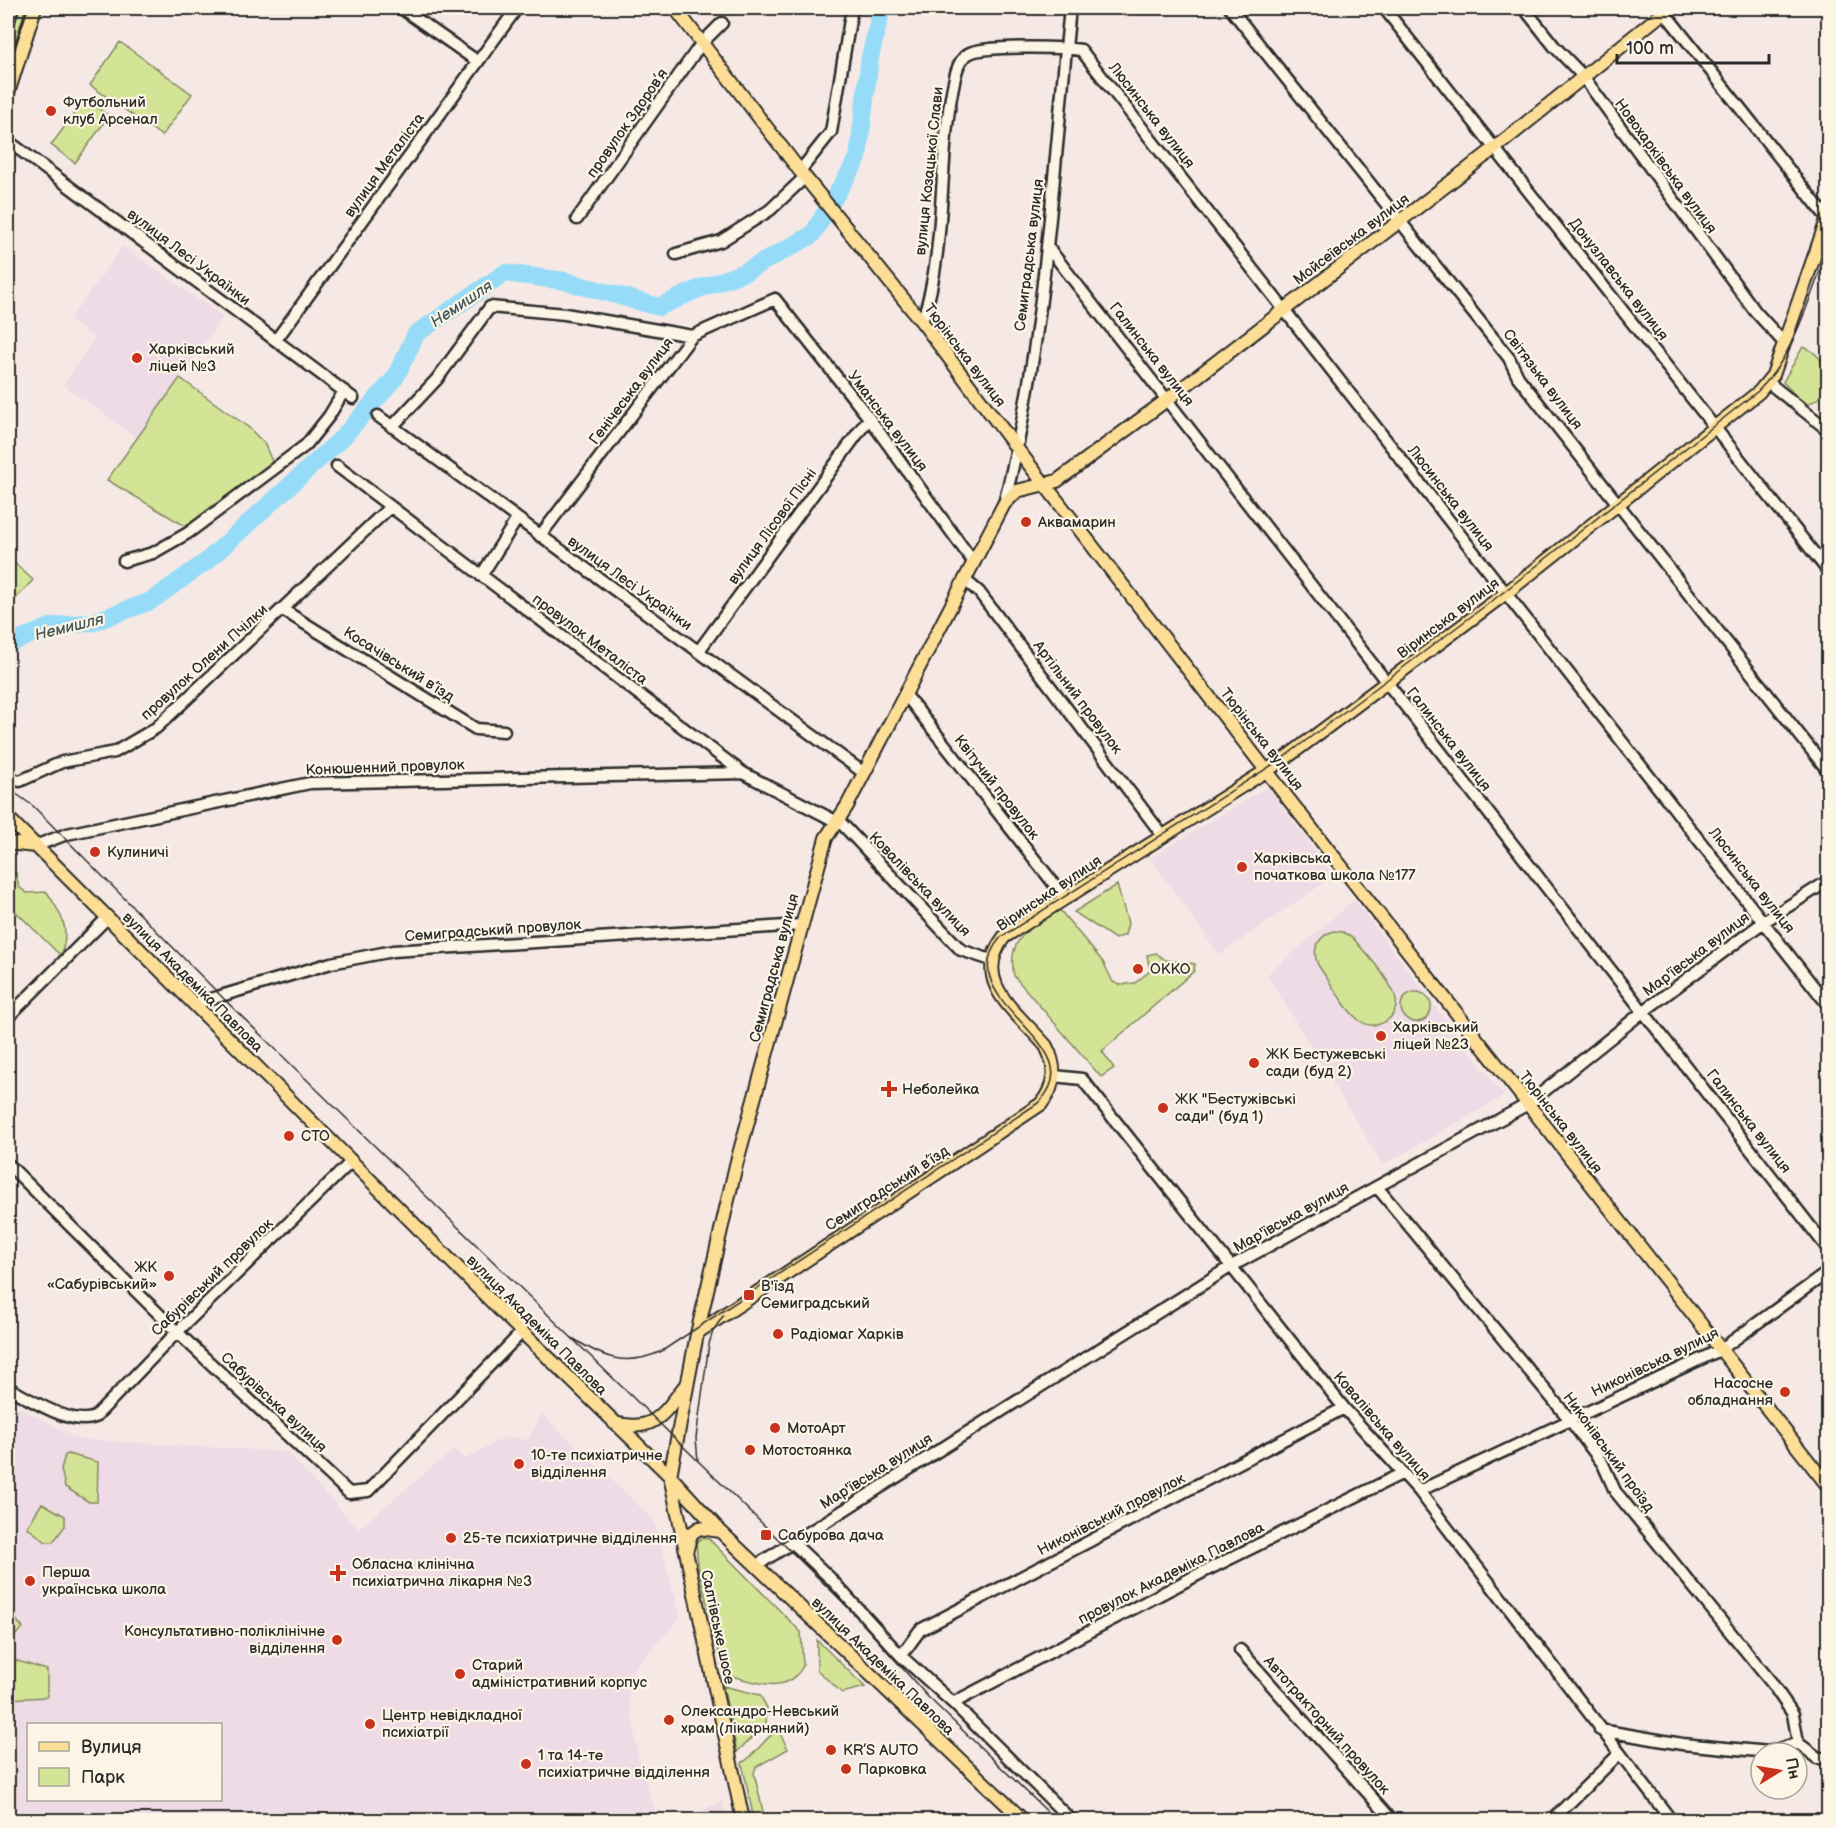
<svg xmlns="http://www.w3.org/2000/svg" width="1836" height="1828" font-family="'Balsamiq Sans',sans-serif">
  <style>
    .built { fill: #eedbe5; fill-rule: evenodd }
    .green { fill: #d4e497; stroke: #808861; stroke-width: 1.5 }
    .lines { fill: none; stroke-linecap: round; stroke-linejoin: round }
    .river { stroke: #96dcf8; stroke-width: 18 }
    .minor-casing { stroke: #2b2b2b; stroke-width: 15 }
    .major-casing { stroke: #2b2b2b; stroke-width: 16 }
    .minor { stroke: #fcf5e5; stroke-width: 10 }
    .major { stroke: #fcde96; stroke-width: 12 }
    .tram { stroke: #2b2b2b; stroke-width: 1.5 }
    .poi-dot { fill: #c8321e; stroke: #fcf5e5; stroke-width: 2 }
    .labels { text-anchor: middle; stroke-width: 4.5; stroke-linejoin: round; paint-order: stroke }
    .poi-label { font-size: 15px; fill: #2b2b2b; stroke: #fcf5e5; text-anchor: start }
    .street-label { font-size: 15px; fill: #2b2b2b; stroke: #fcf5e5 }
    .water-label { font-size: 16px; font-style: italic; fill: #46575e; stroke: #fcf5e5 }
  </style>
  <rect width="100%" height="100%" fill="#f6e9e5"/>
  <filter id="ink" filterUnits="userSpaceOnUse"><feTurbulence type="fractalNoise" baseFrequency=".0167" numOctaves="2"/><feDisplacementMap in="SourceGraphic" scale="12" xChannelSelector="R" yChannelSelector="G"/><feConvolveMatrix kernelMatrix="1 2 1 2 8 2 1 2 1" color-interpolation-filters="sRGB"/></filter>
  <g filter="url(#ink)">
    <path class="built" d="M 123,246 L 223,317 L 137,438 L 63,385 L 94,339 L 69,320 Z
      M 1267,787 L 1334,876 L 1219,955 L 1150,858 Z
      M 1354,900 L 1504,1096 L 1383,1165 L 1267,975 Z
      M 8,1402 L 79,1439 L 287,1452 L 358,1529 L 454,1449 L 465,1459 L 505,1437 L 528,1440 L 542,1414 L 653,1519 L 681,1617 L 626,1678 L 639,1761 L 658,1820 L 8,1820 ZM 28,1724 L 220,1724 L 220,1800 L 28,1800 Z
      M 722,1802 L 726,1820 L 676,1820 Z"/>
    <path class="green" d="M 18,8 L 30,8 L 8,77 L 8,40 Z
      M 120,42 L 192,94 L 162,136 L 90,85 Z
      M 85,99 L 109,116 L 75,163 L 51,145 Z
      M 1803,347 C 1831,356 1836,394 1808,404 L 1798,398 L 1783,382 Z
      M 180,378 L 248,427 L 264,443 L 275,468 L 192,530 L 107,480 Z
      M 11,560 L 33,580 L 8,607 L 8,564 Z
      M 8,867 L 16,873 L 19,887 L 27,893 L 47,892 C 61,915 70,925 62,953 L 59,954 L 8,904 Z
      M 1117,885 L 1128,923 L 1125,935 L 1115,939 L 1074,912 Z
      M 1059,909 L 1103,962 L 1113,982 L 1120,985 L 1135,983 L 1150,971 L 1147,955 L 1156,953 L 1165,960 L 1195,964 L 1194,971 L 1102,1051 L 1114,1068 L 1101,1077 L 1014,976 C 1006,936 1031,929 1059,909 Z
      M 1334,931 L 1343,932 L 1352,937 C 1366,954 1385,973 1394,993 C 1404,1014 1379,1034 1360,1021 C 1345,1010 1329,980 1318,965 C 1311,950 1318,936 1334,931 Z
      M1401 1007a15 15 0 1 1 30 0a15 15 0 1 1-30 0Z
      M 68,1454 L 98,1462 L 97,1502 L 89,1502 L 65,1487 L 61,1469 L 65,1455 Z
      M 42,1503 L 65,1516 L 65,1526 L 53,1542 L 46,1542 L 27,1527 Z
      M 702,1538 L 709,1539 L 801,1632 L 803,1666 C 786,1698 751,1680 724,1674 L 698,1566 L 696,1542 Z
      M 8,1610 L 23,1628 L 8,1642 Z
      M 817,1640 L 865,1687 L 842,1693 L 817,1670 Z
      M 8,1658 L 47,1670 L 47,1697 L 8,1699 Z
      M 723,1686 L 760,1695 L 767,1708 L 766,1723 L 737,1752 Z
      M 778,1730 L 788,1749 L 756,1767 L 754,1773 L 765,1820 L 754,1820 L 742,1763 C 757,1754 763,1739 778,1730 Z"/>
    <g class="lines">
      <path class="river" d="M 8,644 L 50,627 L 93,622 L 151,601 L 207,561 L 342,438 L 395,378 L 416,334 L 505,273 L 565,281 L 659,307 L 696,290 L 745,272 L 812,235 L 858,158 L 870,57 L 882,8"/>
      <g class="minor-casing">
        <path id="minor" d="M 401,8 L 477,61
          M 1230,8 L 1509,358 L 1518,377 L 1828,771
          M 1384,8 L 1828,571
          M 1524,8 L 1554,46 L 1582,75 L 1755,311 L 1784,343
          M 1661,8 L 1828,219
          M 8,141 L 353,398
          M 800,171 L 831,132 L 852,8
          M 577,219 L 701,44 L 722,23
          M 1047,246 L 1828,1249
          M 676,254 L 721,241 L 770,210 L 805,177
          M 922,322 C 949,242 936,154 956,73 C 958,66 961,58 968,54 C 981,45 1063,47 1081,50 L 1828,1005
          M 276,340 L 517,8
          M 1769,383 L 1828,430
          M 378,416 L 864,773
          M 392,427 L 437,379 L 490,307 L 565,314 L 692,336
          M 337,466 L 743,773 L 843,825 L 961,950 L 991,960
          M 1004,504 C 1045,342 1053,173 1070,8
          M 540,536 L 692,336 L 775,299 L 869,418 L 974,563
          M 124,561 L 153,553 L 188,533 L 306,445 L 329,416 L 344,391
          M 481,576 L 517,519
          M 965,580 L 979,592 L 1163,836
          M 283,610 L 476,729 L 504,731
          M 698,652 L 869,418
          M 905,694 L 1065,898
          M 8,778 L 20,781 L 62,762 L 115,752 L 156,728 L 390,507
          M 35,846 L 67,834 L 310,783 L 743,773
          M 194,1004 L 331,963 L 393,951 L 801,925
          M 8,1017 L 107,918
          M 1054,1076 L 1082,1079 L 1344,1408 L 1419,1491 L 1671,1820
          M 8,1164 L 177,1332 L 349,1493 L 368,1491 L 522,1332
          M 1377,1187 L 1570,1420 L 1603,1464 L 1615,1491 L 1771,1682 L 1793,1714 L 1798,1743
          M 8,1388 C 30,1399 72,1427 95,1417 L 177,1332 L 352,1161
          M 1419,1491 L 1720,1350 L 1828,1272
          M 792,1542 L 830,1578 L 901,1656 L 953,1703 L 1071,1820
          M 757,1565 L 1230,1267 L 1528,1104 L 1644,1011 L 1765,921 L 1828,881
          M 1240,1650 L 1392,1820
          M 901,1656 L 920,1630 L 1344,1408
          M 953,1703 L 1201,1573 L 1403,1473
          M 1600,1730 L 1682,1744 L 1769,1752 L 1798,1743 L 1818,1758 L 1828,1758
          M 1552,1820 L 1619,1754"/>
      </g>
      <g class="major-casing">
        <path id="major" d="M 675,8 L 800,171 L 922,322 L 1018,450 L 1286,796 L 1828,1486
          M 8,22 L 12,8
          M 8,93 L 35,8
          M 8,818 L 522,1332 L 670,1476 L 720,1531 L 1023,1820
          M 8,843 L 35,846
          M 698,1332 L 1041,1104 C 1056,1085 1057,1067 1046,1046 C 1017,1012 970,982 1004,937 L 1283,760 L 1506,593 L 1759,392 L 1773,375 L 1828,217
          M 614,1423 C 653,1433 663,1415 684,1387
          M 687,1549 L 691,1534 L 699,1528 L 720,1531
          M 743,1820 L 670,1476 L 697,1334 L 736,1165 L 826,838 L 847,806 L 1004,504 L 1017,491 L 1057,481 L 1168,399 L 1495,148 L 1669,8"/>
      </g>
      <use href="#minor" class="minor"/>
      <use href="#major" class="major"/>
      <path class="tram" d="M 8,66 L 26,8
        M 8,788 L 33,806 L 230,1005 L 850,1609 L 928,1697 L 1056,1820
        M 574,1339 C 605,1359 627,1367 662,1351 L 1038,1103 C 1100,1044 944,1002 1001,937 L 1280,760 L 1501,594 L 1758,391 C 1795,355 1809,297 1828,250
        M 698,1461 L 696,1438 L 709,1344 L 713,1331 L 723,1316"/>
    </g>
  </g>
  <g class="poi-dot">
    <circle cx="51" cy="111" r="6"/>
    <circle cx="137" cy="358" r="6"/>
    <circle cx="1026" cy="522" r="6"/>
    <circle cx="95" cy="852" r="6"/>
    <circle cx="1242" cy="867" r="6"/>
    <circle cx="1138" cy="969" r="6"/>
    <circle cx="1381" cy="1036" r="6"/>
    <circle cx="1254" cy="1063" r="6"/>
    <path d="M886 1080h6v6h6v6h-6v6h-6v-6h-6v-6h6z"/>
    <circle cx="1163" cy="1108" r="6"/>
    <circle cx="289" cy="1136" r="6"/>
    <circle cx="169" cy="1276" r="6"/>
    <rect x="743" y="1289" width="12" height="12" rx="3"/>
    <circle cx="778" cy="1334" r="6"/>
    <circle cx="1785" cy="1392" r="6"/>
    <circle cx="775" cy="1428" r="6"/>
    <circle cx="750" cy="1450" r="6"/>
    <circle cx="519" cy="1464" r="6"/>
    <rect x="760" y="1529" width="12" height="12" rx="3"/>
    <circle cx="451" cy="1538" r="6"/>
    <path d="M335 1564h6v6h6v6h-6v6h-6v-6h-6v-6h6z"/>
    <circle cx="30" cy="1581" r="6"/>
    <circle cx="337" cy="1640" r="6"/>
    <circle cx="460" cy="1674" r="6"/>
    <circle cx="669" cy="1720" r="6"/>
    <circle cx="370" cy="1724" r="6"/>
    <circle cx="831" cy="1750" r="6"/>
    <circle cx="526" cy="1764" r="6"/>
    <circle cx="846" cy="1769" r="6"/>
  </g>
  <g class="labels">
    <g class="poi-label">
      <text x="63" y="107">Футбольний<tspan x="63" dy="17">клуб Арсенал</tspan></text>
      <text x="149" y="354">Харківський<tspan x="149" dy="17">ліцей №3</tspan></text>
      <text x="1038" y="527">Аквамарин</text>
      <text x="107" y="857">Кулиничі</text>
      <text x="1254" y="863">Харківська<tspan x="1254" dy="17">початкова школа №177</tspan></text>
      <text x="1150" y="974">ОККО</text>
      <text x="1393" y="1032">Харківський<tspan x="1393" dy="17">ліцей №23</tspan></text>
      <text x="1266" y="1059">ЖК Бестужевські<tspan x="1266" dy="17">сади (буд 2)</tspan></text>
      <text x="902" y="1094">Неболейка</text>
      <text x="1175" y="1104">ЖК "Бестужівські<tspan x="1175" dy="17">сади" (буд 1)</tspan></text>
      <text x="301" y="1141">СТО</text>
      <text x="157" y="1272" text-anchor="end">ЖК<tspan x="157" dy="17">«Сабурівський»</tspan></text>
      <text x="761" y="1291">В'їзд<tspan x="761" dy="17">Семиградський</tspan></text>
      <text x="790" y="1339">Радіомаг Харків</text>
      <text x="1773" y="1388" text-anchor="end">Насосне<tspan x="1773" dy="17">обладнання</tspan></text>
      <text x="787" y="1433">МотоАрт</text>
      <text x="762" y="1455">Мотостоянка</text>
      <text x="531" y="1460">10-те психіатричне<tspan x="531" dy="17">відділення</tspan></text>
      <text x="778" y="1540">Сабурова дача</text>
      <text x="463" y="1543">25-те психіатричне відділення</text>
      <text x="352" y="1569">Обласна клінічна<tspan x="352" dy="17">психіатрична лікарня №3</tspan></text>
      <text x="42" y="1577">Перша<tspan x="42" dy="17">українська школа</tspan></text>
      <text x="325" y="1636" text-anchor="end">Консультативно-поліклінічне<tspan x="325" dy="17">відділення</tspan></text>
      <text x="472" y="1670">Старий<tspan x="472" dy="17">адміністративний корпус</tspan></text>
      <text x="681" y="1716">Олександро-Невський<tspan x="681" dy="17">храм (лікарняний)</tspan></text>
      <text x="382" y="1720">Центр невідкладної<tspan x="382" dy="17">психіатрії</tspan></text>
      <text x="843" y="1755">KR’S AUTO</text>
      <text x="538" y="1760">1 та 14-те<tspan x="538" dy="17">психіатричне відділення</tspan></text>
      <text x="858" y="1774">Парковка</text>
    </g>
    <g class="street-label">
      <text transform="translate(1152 115) rotate(52)" y="5">Люсинська вулиця</text>
      <text transform="translate(627 123) rotate(-55)" y="5">провулок Здоров’я</text>
      <text transform="translate(384 165) rotate(-54)" y="5">вулиця Металіста</text>
      <text transform="translate(1666 166) rotate(54)" y="5">Новохарківська вулиця</text>
      <text transform="translate(929 171) rotate(-84)" y="5">вулиця Козацької Слави</text>
      <text transform="translate(1351 239) rotate(-37)" y="5">Мойсеївська вулиця</text>
      <text transform="translate(1029 255) rotate(-83)" y="5">Семиградська вулиця</text>
      <text transform="translate(189 257) rotate(37)" y="5">вулиця Лесі Українки</text>
      <text transform="translate(1619 279) rotate(52)" y="5">Донузлавська вулиця</text>
      <text transform="translate(1152 354) rotate(52)" y="5">Галинська вулиця</text>
      <text transform="translate(965 355) rotate(53)" y="5">Тюрінська вулиця</text>
      <text transform="translate(1543 379) rotate(53)" y="5">Світязька вулиця</text>
      <text transform="translate(631 391) rotate(-53)" y="5">Генічеська вулиця</text>
      <text transform="translate(888 421) rotate(53)" y="5">Уманська вулиця</text>
      <text transform="translate(1451 498) rotate(52)" y="5">Люсинська вулиця</text>
      <text transform="translate(772 526) rotate(-54)" y="5">вулиця Лісової Пісні</text>
      <text transform="translate(630 583) rotate(36)" y="5">вулиця Лесі Українки</text>
      <text transform="translate(1448 618) rotate(-37)" y="5">Віринська вулиця</text>
      <text transform="translate(590 639) rotate(37)" y="5">провулок Металіста</text>
      <text transform="translate(204 662) rotate(-42)" y="5">провулок Олени Пчілки</text>
      <text transform="translate(399 664) rotate(32)" y="5">Косачівський в’їзд</text>
      <text transform="translate(1078 697) rotate(53)" y="5">Артільний провулок</text>
      <text transform="translate(1262 739) rotate(52)" y="5">Тюрінська вулиця</text>
      <text transform="translate(1449 739) rotate(52)" y="5">Галинська вулиця</text>
      <text transform="translate(385 767) rotate(-2)" y="5">Конюшенний провулок</text>
      <text transform="translate(997 787) rotate(52)" y="5">Квітучий провулок</text>
      <text transform="translate(1752 880) rotate(52)" y="5">Люсинська вулиця</text>
      <text transform="translate(920 884) rotate(46)" y="5">Ковалівська вулиця</text>
      <text transform="translate(1049 893) rotate(-34)" y="5">Віринська вулиця</text>
      <text transform="translate(493 930) rotate(-4)" y="5">Семиградський провулок</text>
      <text transform="translate(1696 954) rotate(-37)" y="5">Мар'ївська вулиця</text>
      <text transform="translate(774 968) rotate(-75)" y="5">Семиградська вулиця</text>
      <text transform="translate(193 982) rotate(45)" y="5">вулиця Академіка Павлова</text>
      <text transform="translate(1749 1121) rotate(52)" y="5">Галинська вулиця</text>
      <text transform="translate(1561 1122) rotate(52)" y="5">Тюрінська вулиця</text>
      <text transform="translate(887 1188) rotate(-33)" y="5">Семиградський в’їзд</text>
      <text transform="translate(1291 1217) rotate(-29)" y="5">Мар'ївська вулиця</text>
      <text transform="translate(212 1277) rotate(-44)" y="5">Сабурівський провулок</text>
      <text transform="translate(537 1325) rotate(45)" y="5">вулиця Академіка Павлова</text>
      <text transform="translate(1655 1362) rotate(-26)" y="5">Никонівська вулиця</text>
      <text transform="translate(274 1402) rotate(43)" y="5">Сабурівська вулиця</text>
      <text transform="translate(1382 1426) rotate(49)" y="5">Ковалівська вулиця</text>
      <text transform="translate(1609 1452) rotate(54)" y="5">Никонівський проїзд</text>
      <text transform="translate(876 1471) rotate(-32)" y="5">Мар'ївська вулиця</text>
      <text transform="translate(1111 1514) rotate(-27)" y="5">Никонівський провулок</text>
      <text transform="translate(1171 1573) rotate(-27)" y="5">провулок Академіка Павлова</text>
      <text transform="translate(718 1627) rotate(78)" y="5">Салтівське шосе</text>
      <text transform="translate(883 1666) rotate(44)" y="5">вулиця Академіка Павлова</text>
      <text transform="translate(1327 1725) rotate(48)" y="5">Автотракторний провулок</text>
    </g>
    <g class="water-label">
      <text transform="translate(461 303) rotate(-34)" y="6">Немишля</text>
      <text transform="translate(69 626) rotate(-14)" y="6">Немишля</text>
    </g>
  </g>
  <rect width="1836" height="1828" fill="none" stroke="#fcf5e5" stroke-width="30"/>
  <rect x="15" y="15" width="1806" height="1798" fill="none" stroke="#2b2b2b" stroke-width="2" filter="url(#ink)"/>
  <rect x="27" y="1723" width="195" height="78" fill="#fcf5e5" stroke="#a8a49b" stroke-width="1.5"/>
  <rect x="39" y="1742" width="30" height="9" fill="#fcde96" stroke="#a8a49b" stroke-width="1.5"/>
  <text x="81" y="1753" font-size="18" fill="#2b2b2b">Вулиця</text>
  <rect x="39" y="1768" width="30" height="18" fill="#d4e497" stroke="#a8a49b" stroke-width="1.5"/>
  <text x="81" y="1783" font-size="18" fill="#2b2b2b">Парк</text>
  <g transform="translate(1779 1771) rotate(79)"><circle r="28" fill="#fcf5e5" stroke="#a8a49b" stroke-width="1.5"/>
  <path d="M0-4.5L10 22L0 15L-10 22Z" fill="#c8321e"/>
  <text y="-9" font-size="16" font-weight="bold" text-anchor="middle" fill="#2b2b2b">Пн</text>
  </g>
  <path d="M1617 54v9h152v-9" fill="none" stroke="#2b2b2b" stroke-width="3"/>
  <text x="1626" y="54" font-size="18" fill="#2b2b2b" stroke="#fcf5e5" stroke-width="4.5" paint-order="stroke">100 m</text>
</svg>
